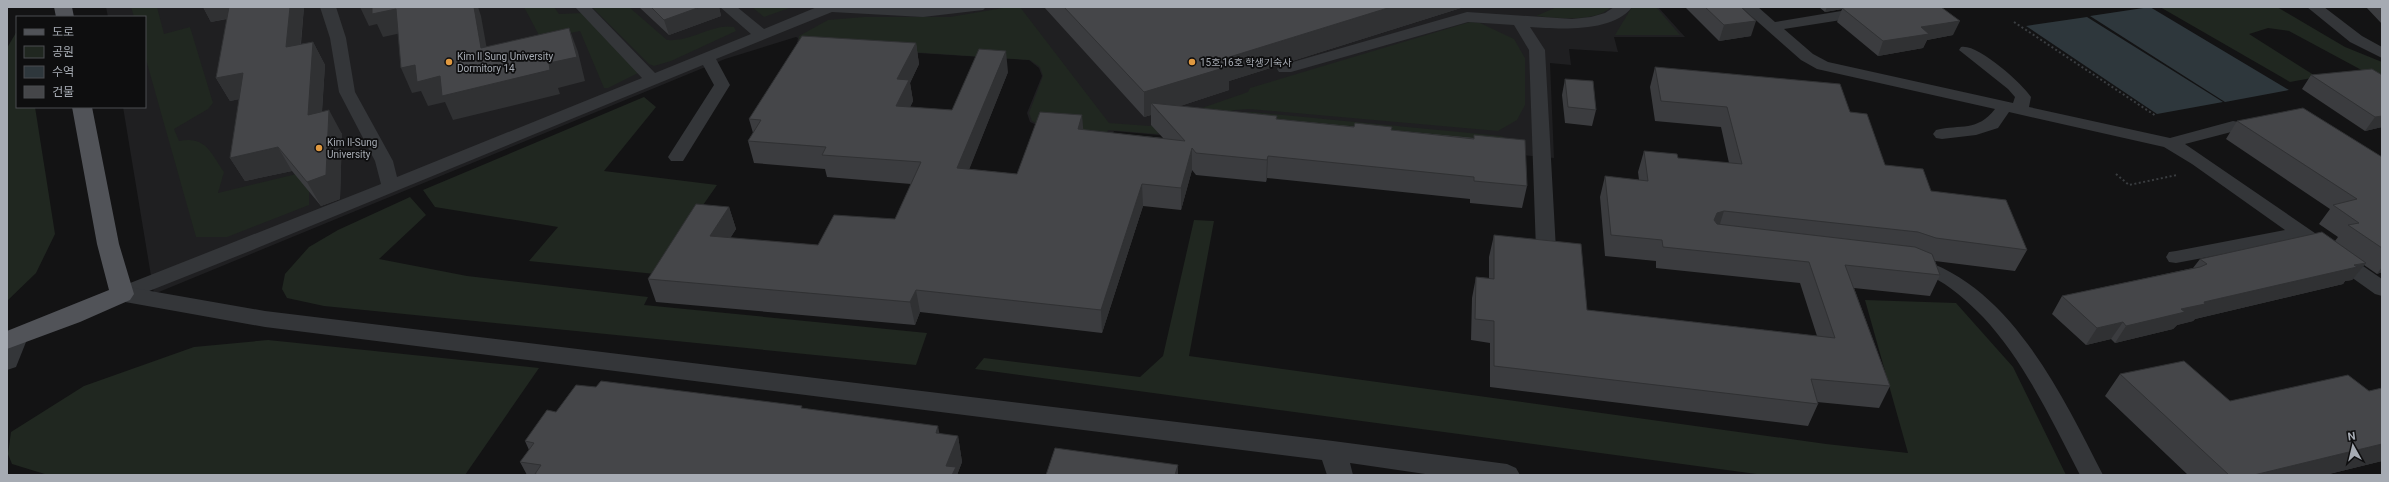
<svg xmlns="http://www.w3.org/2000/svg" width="2389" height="482" font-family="Roboto,'Noto Sans KR',sans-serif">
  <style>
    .built { fill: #1f1f21 }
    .green { fill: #202720 }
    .water { fill: #2e373c }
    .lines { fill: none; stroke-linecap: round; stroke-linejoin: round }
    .path { stroke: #3a3d40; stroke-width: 2; stroke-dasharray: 2 2.5; stroke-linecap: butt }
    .lane { fill: #343639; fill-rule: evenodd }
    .street { fill: #343639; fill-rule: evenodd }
    .primary { fill: #515358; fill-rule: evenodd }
    .wall { fill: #3b3c3f }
    .shaded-wall { fill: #303133 }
    .building { fill: #454649; stroke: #303133 }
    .poi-dot { fill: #e09940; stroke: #0e0e0f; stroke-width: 1.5 }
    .labels { text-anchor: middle; stroke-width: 3.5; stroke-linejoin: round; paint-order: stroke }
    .poi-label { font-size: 10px; fill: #a6abb3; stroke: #0e0e0f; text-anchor: start }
  </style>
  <rect width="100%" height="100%" fill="#131314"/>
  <path class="built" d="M 106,7 L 1658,7 L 1685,37 L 1614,37 L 1618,52 L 1569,49 L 1571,65 L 1550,63 L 1554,158 L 1188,125 L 1159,135 L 1114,131 L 1112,138 L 1045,129 L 1030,122 L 1027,113 L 1042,76 L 1039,68 L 1029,60 L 806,46 L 797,43 L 798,38 L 796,37 L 725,59 L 154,294 L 123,107 L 145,107 L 145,17 L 108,17 Z"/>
  <path class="green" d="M 131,7 L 157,7 L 164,34 L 190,27 L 213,103 L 208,109 L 174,129 L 179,141 C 206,136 210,152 224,172 L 218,193 L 309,171 L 309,205 L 227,237 L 196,237 L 145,56 L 145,17 L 134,17 Z
    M 524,7 L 554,7 L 559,14 L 583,13 L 640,72 L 608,88 L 604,88 L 580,31 L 541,39 Z
    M 592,7 L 629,7 L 667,40 C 692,42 713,23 734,27 L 736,31 L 671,61 L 654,66 L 649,64 Z
    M 752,7 L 792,7 L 764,17 Z
    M 1009,7 L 1020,7 L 1109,123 L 1150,126 L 1248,92 L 1250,88 L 1470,22 L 1480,23 L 1514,39 L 1525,58 L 1525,105 L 1517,120 L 1498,131 L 1249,109 L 1235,110 L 1156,134 L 1108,130 L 1106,135 L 1045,128 L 1032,121 L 1029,113 L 1043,76 L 1040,67 L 1030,60 L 807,45 L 799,42 L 799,36 L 828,20 L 864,17 L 950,17 Z
    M 1557,7 L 1611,7 C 1596,23 1555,18 1536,16 Z
    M 1632,7 L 1656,7 L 1680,35 L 1615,35 Z
    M 2160,7 L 2277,7 L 2345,47 L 2382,62 L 2382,81 L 2289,31 L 2268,28 L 2249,34 L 2317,77 L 2290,82 Z
    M 17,31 L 17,107 L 35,107 L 55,234 L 36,273 L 7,301 L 7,48 Z
    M 644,97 L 656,107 L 604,171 L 717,185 L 655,274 L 529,261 L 558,227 L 435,207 L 423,190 Z
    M 1252,112 L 1501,136 L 1512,141 L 1514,156 L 1238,114 Z
    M 410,197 L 426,215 L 379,259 L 467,276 L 648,297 L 644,305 L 927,333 L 916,365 L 324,306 L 287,298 L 282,289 L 285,274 L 309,247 L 338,230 Z
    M 1194,220 L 1214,221 L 1189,356 L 1826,444 L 1908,453 L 1865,300 L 1956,303 L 2013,367 L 2066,475 L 1764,475 L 975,369 L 984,358 L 1140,377 L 1163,356 Z
    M 268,340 L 539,368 L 465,475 L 48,475 L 12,464 L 8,454 L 11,432 L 84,386 L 194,347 Z"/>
  <path class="water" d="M 2150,7 L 2289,90 L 2225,102 L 2090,16 Z
    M 2087,17 L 2223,102 L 2157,114 L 2026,26 Z"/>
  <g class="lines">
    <path class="path" d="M 2014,22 L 2156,116
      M 2116,174 L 2129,185 L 2177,175"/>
    <path class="lane" d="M 320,7 L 336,7 L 346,38 L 355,92 L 393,161 L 397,177 L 642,78 L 575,7 L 591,7 L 655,73 L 751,34 L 720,7 L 737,7 L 764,29 L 817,7 L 986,7 L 983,10 L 923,17 L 832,12 L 716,59 L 730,85 L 683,161 L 671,161 L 668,157 L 714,85 L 703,65 L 250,251 L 129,299 L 122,301 L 115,299 L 112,294 L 115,289 L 381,184 L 375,161 L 339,92 L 330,38 Z
      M 1614,7 L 1632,7 C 1613,33 1558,29 1530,27 L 1545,50 L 1556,250 L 1553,254 L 1546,256 L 1539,254 L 1536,250 L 1529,50 L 1514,25 L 1468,22 L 1291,72 L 1279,72 L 1277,69 L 1279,66 L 1467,12 L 1572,19 L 1591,17 L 1605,13 Z
      M 1741,7 L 1758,7 L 1775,22 L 1865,7 L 1900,7 L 1892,12 L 1784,29 L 1813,54 L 1828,62 L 2013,103 L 2015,97 L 2008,89 L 1959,50 L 1961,47 C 1977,43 2022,83 2031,97 L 2029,107 L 2170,138 L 2233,121 L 2239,122 L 2242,126 L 2239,130 L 2185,144 L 2382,279 L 2382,296 L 2375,294 L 2299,240 L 2176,263 L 2169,262 L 2166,257 L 2169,252 L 2176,251 L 2285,230 L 2192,164 L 2164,147 L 2009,112 L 1998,128 L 1976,135 L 1942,139 L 1936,138 L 1933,134 L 1936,130 C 1961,124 1977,132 1995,109 L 1817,69 L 1801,60 Z
      M 2307,7 L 2324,7 L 2362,36 L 2382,47 L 2382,58 L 2350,42 Z
      M 1916,258 C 2010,284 2062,395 2103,475 L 2080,475 C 2052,421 2025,362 1983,317 C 1968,302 1950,285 1930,276 C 1922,273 1911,272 1906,264 L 1909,259 Z"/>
    <path class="street" d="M 122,286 L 265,311 L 1333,441 L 1507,464 L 1516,468 L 1520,475 L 1432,475 L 1350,463 L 1353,475 L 1327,475 L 1322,460 L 265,327 L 114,300 L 110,294 L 114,288 Z
      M 16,329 L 24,331 L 28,337 L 16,367 L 7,370 L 7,332 Z"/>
    <path class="primary" d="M 54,7 L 72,7 L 74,17 L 56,17 Z
      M 72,107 L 92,107 L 119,244 L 134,294 L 130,300 L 80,322 L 7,349 L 7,331 L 109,290 L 97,244 Z"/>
  </g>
  <path class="wall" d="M 203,7 L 304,7 L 301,44 L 313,42 L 325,65 L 322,112 L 342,134 L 340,199 L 321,206 L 292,171 L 245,181 L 230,158 L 239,99 L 230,101 L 216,78 L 227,19 L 211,22 Z
    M 639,7 L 719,7 L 721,16 L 669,35 Z
    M 1044,7 L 1464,7 L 1229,81 L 1229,90 L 1180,106 L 1277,116 L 1277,119 L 1474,138 L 1474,135 L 1527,186 L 1522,208 L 1470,203 L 1470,199 L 1267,178 L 1266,182 L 1196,175 L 1192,170 L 1181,210 L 1143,206 L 1102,333 L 920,312 L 915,325 L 656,302 L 648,279 L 729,207 L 736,229 L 730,238 L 818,245 L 895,219 L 911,184 L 827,177 L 825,169 L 754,163 L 748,141 L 753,133 L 749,119 L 916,43 L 919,64 L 910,83 L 913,101 L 910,107 L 952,110 L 1008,72 L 969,169 L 1017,174 L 1083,130 L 1163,138 L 1151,125 L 1151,115 L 1144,117 Z
    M 1685,7 L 1741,7 L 1751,36 L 1719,41 Z
    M 1819,7 L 1941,7 L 1953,35 L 1927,40 L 1923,48 L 1878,56 L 1837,22 L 1842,9 L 1825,12 Z
    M 2366,7 L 2382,7 L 2382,24 Z
    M 1655,67 L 1850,112 L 1885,165 L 1931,191 L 2027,250 L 2015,271 L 1935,261 L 1940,275 L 1930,296 L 1854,288 L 1890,386 L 1879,408 L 1817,402 L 1818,404 L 1808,426 L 1490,387 L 1490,343 L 1471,340 L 1472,298 L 1476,277 L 1489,278 L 1489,257 L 1494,235 L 1587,310 L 1817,336 L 1800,283 L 1656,268 L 1656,261 L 1605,256 L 1600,197 L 1605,176 L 1639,180 L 1638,172 L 1644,151 L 1678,158 L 1729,163 L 1721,127 L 1655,121 L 1650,87 Z
    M 2311,75 L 2382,75 L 2382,127 L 2365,131 L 2302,89 Z
    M 1565,79 L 1596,110 L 1592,126 L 1565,123 L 1562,95 Z
    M 2237,121 L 2382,157 L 2382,272 L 2377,274 L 2364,265 L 2352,280 L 2345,281 L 2343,284 L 2195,319 L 2193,321 L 2177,325 L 2173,329 L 2115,343 L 2111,339 L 2086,345 L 2052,314 L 2062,296 L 2193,268 L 2200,259 L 2335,241 L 2338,237 L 2319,224 L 2330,209 L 2226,139 Z
    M 2120,374 L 2230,401 L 2369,391 L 2382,388 L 2382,461 L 2325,475 L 2188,475 L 2105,396 Z
    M 596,387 L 803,408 L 940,434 L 958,436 L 962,462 L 957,475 L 527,475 L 520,462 L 529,450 L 525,441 L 556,412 Z"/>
  <path class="shaded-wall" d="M 203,7 L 239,7 L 243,15 L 211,22 Z
    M 290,7 L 304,7 L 298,70 L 286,47 Z
    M 360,7 L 375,7 L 396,9 L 406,32 L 383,37 L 377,24 L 369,26 Z
    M 474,7 L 478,7 L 481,16 L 491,72 L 481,48 Z
    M 700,7 L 719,7 L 721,16 L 669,35 L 664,20 Z
    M 1391,7 L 1464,7 L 1229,81 L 1229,90 L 1159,113 L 1151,103 L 1151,115 L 1144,117 L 1144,92 L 1223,59 Z
    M 1827,7 L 1856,7 L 1842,8 L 1842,9 L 1825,12 Z
    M 1756,21 L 1751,36 L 1719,41 L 1724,25 Z
    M 1960,21 L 1953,35 L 1927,40 L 1923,48 L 1878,56 L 1883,41 L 1921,27 Z
    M 569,28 L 578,52 L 585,81 L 558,88 L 560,94 L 453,120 L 445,102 L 428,106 L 421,91 L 412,93 L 401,68 L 415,65 L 440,76 L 549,63 Z
    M 313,42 L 325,65 L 320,138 L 308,115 Z
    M 916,43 L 919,64 L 910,83 L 913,101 L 900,128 L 896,106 L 897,79 Z
    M 1006,51 L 1008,72 L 961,190 L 957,168 Z
    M 243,73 L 256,96 L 230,101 L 216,78 Z
    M 329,110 L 342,134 L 340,199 L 321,206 L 307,182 Z
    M 1082,115 L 1084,137 L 1078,129 Z
    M 2382,116 L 2382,127 L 2365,131 L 2375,117 Z
    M 278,147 L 292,171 L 245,181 L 230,158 Z
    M 1192,148 L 1192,170 L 1181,210 L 1181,188 Z
    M 1268,156 L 1267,178 L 1266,182 L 1267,160 Z
    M 1142,184 L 1143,206 L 1102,333 L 1101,310 Z
    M 729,207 L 736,229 L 718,258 L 710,236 Z
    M 1724,211 L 1717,233 L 1714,220 L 1717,213 Z
    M 2366,263 L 2352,280 L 2345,281 L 2343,284 L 2195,319 L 2193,321 L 2177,325 L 2173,329 L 2115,343 L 2126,326 L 2204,302 Z
    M 2382,267 L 2382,272 L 2377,274 Z
    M 916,290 L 920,312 L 915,325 L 910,302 Z
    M 2123,322 L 2111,339 L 2086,345 L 2097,328 Z
    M 938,426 L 943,452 L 936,433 Z
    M 958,436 L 962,462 L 957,475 L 948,475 L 946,466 Z
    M 2382,444 L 2382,461 L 2325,475 L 2254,475 Z
    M 1178,465 L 1178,475 L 1175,475 Z"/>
  <path class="building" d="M 229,7 L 290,7 L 286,47 L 313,42 L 308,115 L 329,110 L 326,175 L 307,182 L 278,147 L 230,158 L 243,73 L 216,78 Z
    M 372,7 L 474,7 L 481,48 L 569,28 L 577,57 L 549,63 L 550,70 L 442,96 L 440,76 L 417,82 L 415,65 L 401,68 L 396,9 L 372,14 Z
    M 651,7 L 700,7 L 664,20 Z
    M 1064,7 L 1391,7 L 1223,59 L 1230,66 L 1144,92 Z
    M 1705,7 L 1741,7 L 1756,21 L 1724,25 Z
    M 1848,7 L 1941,7 L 1960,21 L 1921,27 L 1929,34 L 1883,41 L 1842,8 Z
    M 802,36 L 916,43 L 897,79 L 909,80 L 896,106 L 952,110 L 979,49 L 1006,51 L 957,168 L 1017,174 L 1040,112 L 1082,115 L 1078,129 L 1185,141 L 1151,103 L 1277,116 L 1276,119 L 1354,127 L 1355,123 L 1392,127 L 1391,130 L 1474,139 L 1474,135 L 1525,140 L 1527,186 L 1474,181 L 1474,177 L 1268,156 L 1267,160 L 1196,153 L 1192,148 L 1181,188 L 1142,184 L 1101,310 L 916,290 L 910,302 L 648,279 L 696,204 L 729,207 L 710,236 L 818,245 L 834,215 L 895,219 L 921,162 L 822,155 L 826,147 L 748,141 L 761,120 L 749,119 Z
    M 1655,67 L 1840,84 L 1850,112 L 1867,114 L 1885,165 L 1923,169 L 1931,191 L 2006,200 L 2027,250 L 1936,238 L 1918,232 L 1724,211 L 1717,213 L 1714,220 L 1717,224 L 1915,247 L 1932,254 L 1940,275 L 1845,265 L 1890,386 L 1811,379 L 1818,404 L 1494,366 L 1494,321 L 1475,319 L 1476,277 L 1494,279 L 1494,235 L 1581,244 L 1587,310 L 1835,338 L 1809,262 L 1663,247 L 1662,240 L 1611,235 L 1605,176 L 1648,181 L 1644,151 L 1677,154 L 1678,158 L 1742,164 L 1727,107 L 1661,101 Z
    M 2372,69 L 2382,75 L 2382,116 L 2375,117 L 2311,75 Z
    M 1565,79 L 1593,81 L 1596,110 L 1568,107 Z
    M 2303,108 L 2382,157 L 2382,248 L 2348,225 L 2359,223 L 2333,205 L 2357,199 L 2237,121 Z
    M 2322,232 L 2366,263 L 2354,265 L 2357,267 L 2204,302 L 2205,304 L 2181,309 L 2185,312 L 2126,326 L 2123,322 L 2097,328 L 2062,296 L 2200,267 L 2207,264 L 2200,259 Z
    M 2184,361 L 2230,401 L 2348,375 L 2369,391 L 2382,388 L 2382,444 L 2254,475 L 2229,475 L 2120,374 Z
    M 601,381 L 802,406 L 801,408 L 938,426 L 936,433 L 958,436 L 946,466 L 956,467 L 952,475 L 540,475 L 535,474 L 541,465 L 520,462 L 534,443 L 525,441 L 547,410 L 556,412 L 576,385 L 596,387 Z
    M 1055,448 L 1178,465 L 1175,475 L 1046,475 Z"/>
  <g class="poi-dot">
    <circle cx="449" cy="62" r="4"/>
    <circle cx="1192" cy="62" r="4"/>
    <circle cx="319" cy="148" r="4"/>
  </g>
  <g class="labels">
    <g class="poi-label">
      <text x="457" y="60">Kim Il Sung University<tspan x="457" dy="12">Dormitory 14</tspan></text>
      <text x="1200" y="66">15호,16호 학생기숙사</text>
      <text x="327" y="146">Kim Il-Sung<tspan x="327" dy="12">University</tspan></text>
    </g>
  </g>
  <rect width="2389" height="482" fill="none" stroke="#a6abb3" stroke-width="16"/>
  <rect x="16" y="16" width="130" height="92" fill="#0e0e0f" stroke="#4b4d51"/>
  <rect x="24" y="29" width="20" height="6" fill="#515358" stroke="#4b4d51"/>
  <text x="52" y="36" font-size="12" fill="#a6abb3">도로</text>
  <rect x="24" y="46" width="20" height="12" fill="#202720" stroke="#4b4d51"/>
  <text x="52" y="56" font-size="12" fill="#a6abb3">공원</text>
  <rect x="24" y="66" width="20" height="12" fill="#2e373c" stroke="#4b4d51"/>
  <text x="52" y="76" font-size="12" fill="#a6abb3">수역</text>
  <rect x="24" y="86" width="20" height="12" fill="#454649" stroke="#4b4d51"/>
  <text x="52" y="96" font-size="12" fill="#a6abb3">건물</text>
  <g transform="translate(2353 446) rotate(352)" stroke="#0e0e0f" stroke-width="3" paint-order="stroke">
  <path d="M0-3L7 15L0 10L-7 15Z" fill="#a6abb3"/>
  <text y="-6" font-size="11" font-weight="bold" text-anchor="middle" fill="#a6abb3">N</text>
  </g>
</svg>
